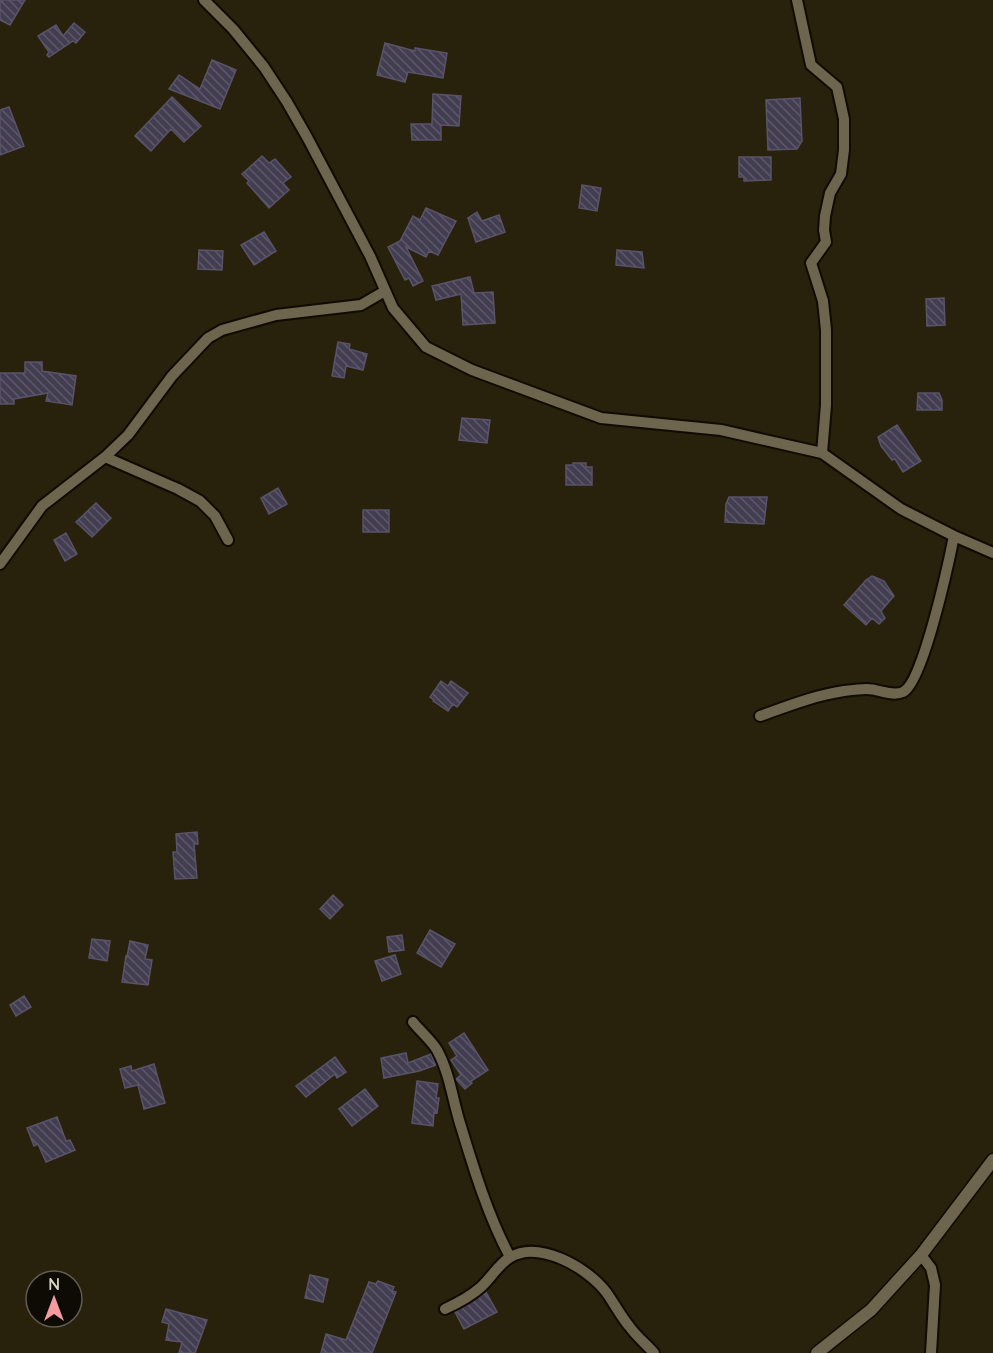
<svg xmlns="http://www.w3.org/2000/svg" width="993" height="1353" font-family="Quicksand,sans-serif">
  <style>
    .building { fill: url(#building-back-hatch); stroke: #595369; stroke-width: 1.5 }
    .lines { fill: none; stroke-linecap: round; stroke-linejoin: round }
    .minor-casing { stroke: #110a00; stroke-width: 14 }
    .tertiary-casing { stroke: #110a00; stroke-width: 15 }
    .minor { stroke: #6d654d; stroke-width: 10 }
    .tertiary { stroke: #6d654d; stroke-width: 12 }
  </style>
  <defs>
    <pattern id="building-back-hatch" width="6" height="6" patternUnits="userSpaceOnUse" patternTransform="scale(1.5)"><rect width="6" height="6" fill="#433d52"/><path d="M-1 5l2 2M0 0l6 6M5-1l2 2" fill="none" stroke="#5e5869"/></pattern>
  </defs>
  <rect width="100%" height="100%" fill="#28210b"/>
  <path class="building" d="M 0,0 L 25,0 L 10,25 L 0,20 Z
    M 74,23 L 85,32 L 76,43 L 73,41 L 49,57 L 47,55 L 49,52 L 38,36 L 56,25 L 63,36 Z
    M 385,43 L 415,51 L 415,48 L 447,53 L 443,78 L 408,72 L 405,82 L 377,75 Z
    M 212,60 L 236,70 L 220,109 L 169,89 L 179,75 L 200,89 Z
    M 433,94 L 461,96 L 459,126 L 441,125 L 441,140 L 412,140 L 411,124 L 432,124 Z
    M 172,97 L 201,126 L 184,142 L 171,129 L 151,151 L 135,136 Z
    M 800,98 L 802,141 L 797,149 L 768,150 L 766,100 Z
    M 9,107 L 24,146 L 0,155 L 0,110 Z
    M 262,156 L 269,163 L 275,159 L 291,177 L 283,183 L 289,190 L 269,208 L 247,183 L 249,181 L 242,174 Z
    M 739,157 L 771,157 L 771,180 L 744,181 L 744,177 L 739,177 Z
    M 582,185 L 601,188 L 597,211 L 579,208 Z
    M 426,208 L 456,221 L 438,255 L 429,251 L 426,257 L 406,247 L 423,281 L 413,286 L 409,278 L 405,280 L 388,247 L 400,241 L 413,216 L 420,220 Z
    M 477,212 L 482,221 L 499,215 L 505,232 L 476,242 L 468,218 Z
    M 264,232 L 276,251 L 254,265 L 241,245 Z
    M 199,250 L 223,251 L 222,270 L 198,269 Z
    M 617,250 L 642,252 L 644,268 L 616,265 Z
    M 470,277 L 474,293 L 493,292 L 495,323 L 463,325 L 461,294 L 436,300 L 432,286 Z
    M 944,298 L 945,325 L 927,326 L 926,299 Z
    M 338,342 L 350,344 L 349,349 L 367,354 L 363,370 L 346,366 L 344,378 L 332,376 Z
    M 25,362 L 42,362 L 42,371 L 76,376 L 72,405 L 46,401 L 48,393 L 14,399 L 14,404 L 0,404 L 0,373 L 25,373 Z
    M 918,393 L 939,393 L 942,400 L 942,410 L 917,410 Z
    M 462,418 L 490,420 L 487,443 L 459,440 Z
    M 897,425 L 921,461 L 903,472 L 895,459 L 892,460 L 881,446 L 878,437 Z
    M 573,463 L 586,463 L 586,467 L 592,467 L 592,485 L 566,485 L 566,465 L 573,465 Z
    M 278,488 L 287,504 L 269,514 L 261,498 Z
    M 729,497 L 767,497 L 764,524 L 725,522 L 726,504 Z
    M 96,503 L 111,518 L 92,537 L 76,522 Z
    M 363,510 L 389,510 L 389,532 L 363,532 Z
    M 66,533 L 77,554 L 65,561 L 54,540 Z
    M 872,576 L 884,581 L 894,596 L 881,611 L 885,618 L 879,624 L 872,618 L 866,625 L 844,605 L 866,580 Z
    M 441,681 L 448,686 L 451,681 L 468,693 L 457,707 L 453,704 L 448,711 L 433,701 L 434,700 L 430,697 Z
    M 197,832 L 198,844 L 194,844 L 197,878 L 175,879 L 173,852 L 177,852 L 176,834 Z
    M 333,895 L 343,905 L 330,919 L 320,909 Z
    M 430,930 L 455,944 L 441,967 L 417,953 Z
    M 402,935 L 404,950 L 389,952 L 387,937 Z
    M 92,939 L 110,941 L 107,961 L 89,958 Z
    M 130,941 L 148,945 L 145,959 L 152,960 L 148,985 L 122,982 L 126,956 L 127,957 Z
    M 395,955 L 401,974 L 382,981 L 375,961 Z
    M 24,996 L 31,1007 L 16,1016 L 10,1005 Z
    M 464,1033 L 488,1070 L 471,1081 L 472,1083 L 465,1089 L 456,1079 L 461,1075 L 451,1060 L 457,1056 L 449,1043 Z
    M 406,1053 L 408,1063 L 431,1054 L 436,1065 L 419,1071 L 384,1078 L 381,1058 Z
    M 335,1057 L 346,1072 L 337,1078 L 335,1074 L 306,1097 L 296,1086 Z
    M 154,1064 L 165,1103 L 144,1109 L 138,1085 L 125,1088 L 120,1069 L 131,1066 L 132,1071 Z
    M 417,1081 L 438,1084 L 436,1098 L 439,1098 L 437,1113 L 434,1112 L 433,1126 L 412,1123 Z
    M 365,1089 L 378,1106 L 352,1126 L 339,1109 Z
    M 57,1117 L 66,1141 L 70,1140 L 75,1150 L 46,1162 L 38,1144 L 34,1146 L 27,1128 Z
    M 310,1275 L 328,1279 L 323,1302 L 305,1298 Z
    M 378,1281 L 394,1287 L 392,1291 L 396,1292 L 372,1353 L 321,1353 L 326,1334 L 346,1340 L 369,1282 L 376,1284 Z
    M 486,1292 L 497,1312 L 464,1329 L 455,1312 Z
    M 166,1309 L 207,1320 L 195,1353 L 179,1353 L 182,1342 L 166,1340 L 169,1324 L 162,1322 Z"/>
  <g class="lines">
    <g class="minor-casing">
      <path id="minor" d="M 204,0 L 233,29 L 264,67 L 287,102 L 307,137 L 370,256 L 393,308 L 426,347 L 472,370 L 601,418 L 721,430 L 822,453 L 901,509 L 954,536 L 993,553
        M 797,0 L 811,65 L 837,87 L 844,119 L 844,150 L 841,174 L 830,193 L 825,216 L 824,230 L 826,242 L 811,263 L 823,301 L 826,330 L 826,405 L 822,453
        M 105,457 L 178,489 L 200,501 L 215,516 L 228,540
        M 0,564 L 42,506 L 105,457 L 128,435 L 172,376 L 208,338 L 222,330 L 276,315 L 361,305 L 385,291
        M 760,716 C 788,706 816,695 844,691 C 852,690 860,689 867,689 C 879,689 892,697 903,692 C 923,683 949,561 954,536
        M 413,1022 C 420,1031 431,1040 437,1050 C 449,1072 452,1096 459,1120 C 473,1166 487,1214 510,1257
        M 921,1255 L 931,1268 L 935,1285 L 931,1353
        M 445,1309 C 458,1303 470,1297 481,1287 C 491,1278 498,1265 509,1258 C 538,1239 588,1268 606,1292 C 614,1303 620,1315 629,1326 C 636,1336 646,1344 654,1353"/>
    </g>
    <g class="tertiary-casing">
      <path id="tertiary" d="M 817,1353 L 871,1310 L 921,1255 L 993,1160"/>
    </g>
    <use href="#minor" class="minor"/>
    <use href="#tertiary" class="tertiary"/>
  </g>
  <g transform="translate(54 1299)"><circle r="28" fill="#0e0b04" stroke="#605c52" stroke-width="1.5"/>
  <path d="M0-4.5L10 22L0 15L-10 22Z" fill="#f49b9f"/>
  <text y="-9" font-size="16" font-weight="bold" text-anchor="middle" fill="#dad5c8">N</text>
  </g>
</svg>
